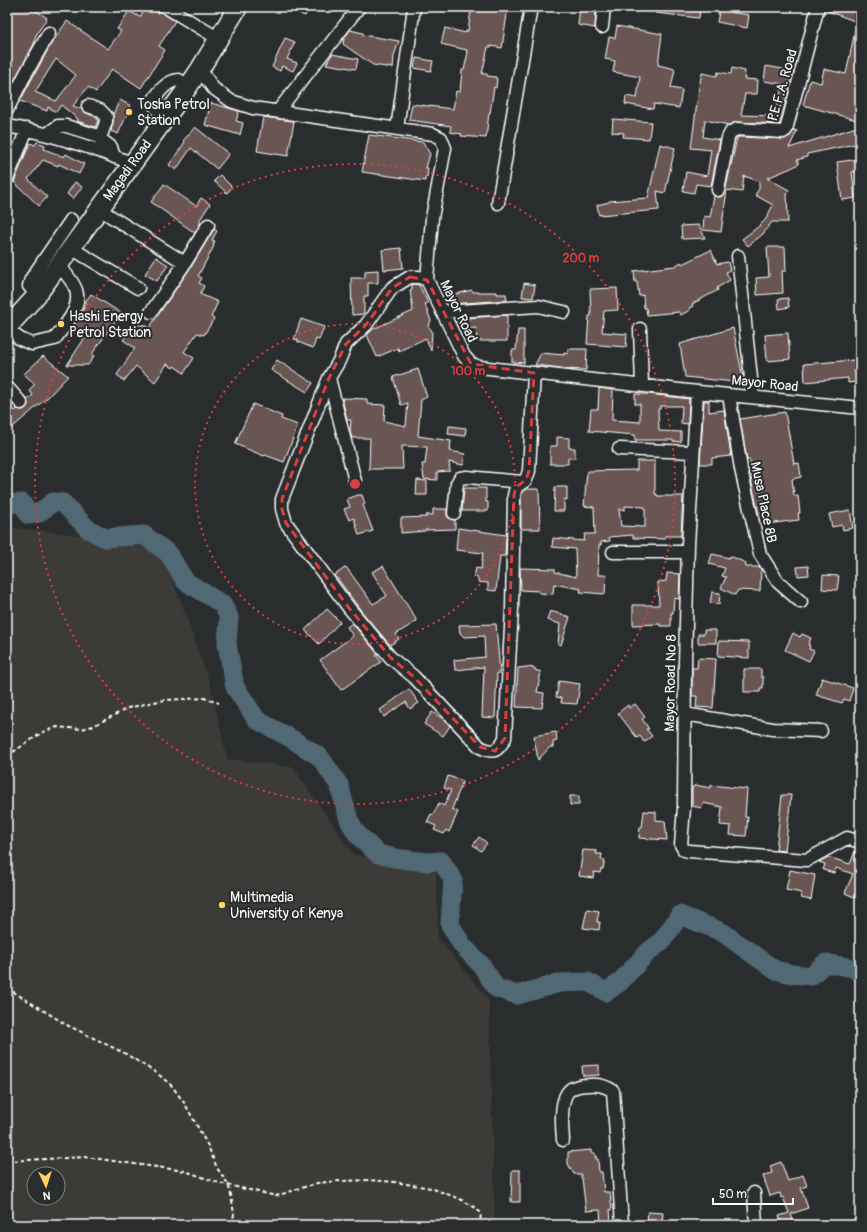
<svg xmlns="http://www.w3.org/2000/svg" width="867" height="1232" font-family="Pangolin,sans-serif">
  <style>
    .built { fill: #3d3a39; fill-rule: evenodd }
    .lines { fill: none; stroke-linecap: round; stroke-linejoin: round }
    .river { stroke: #516875; stroke-width: 19 }
    .building { fill: #695753; stroke: #fff; fill-rule: evenodd }
    .minor-casing { stroke: #fff; stroke-width: 15 }
    .highway-casing { stroke: #fff; stroke-width: 21 }
    .path { stroke: #fff; stroke-width: 2; stroke-dasharray: 4 3; stroke-linecap: butt }
    .minor { stroke: #2a2d2e; stroke-width: 12 }
    .highway { stroke: #2a2d2e; stroke-width: 18 }
    .marked { fill: none; stroke: #da3e3e; stroke-width: 3; stroke-dasharray: 8 5; stroke-linejoin: round }
    .ring { fill: none; stroke: #da3e3e; stroke-width: 2; stroke-dasharray: 2 4 }
    .poi-dot { fill: #ffd166; stroke: #2a2d2e; stroke-width: 1.5 }
    .labels { text-anchor: middle; stroke-width: 4; stroke-linejoin: round; paint-order: stroke }
    .street-label { font-size: 14px; fill: #fff; stroke: #2a2d2e }
    .poi-label { font-size: 14px; fill: #fff; stroke: #2a2d2e; text-anchor: start }
    .centre { fill: #da3e3e; stroke: #2a2d2e; stroke-width: 2 }
    .ring-label { font-size: 12px; text-anchor: middle; font-weight: bold; fill: #da3e3e; stroke: #2a2d2e; stroke-width: 4; stroke-linejoin: round; paint-order: stroke }
  </style>
  <rect width="100%" height="100%" fill="#2a2d2e"/>
  <filter id="ink" filterUnits="userSpaceOnUse"><feTurbulence type="fractalNoise" baseFrequency=".025" numOctaves="2"/><feDisplacementMap in="SourceGraphic" scale="8" xChannelSelector="R" yChannelSelector="G"/><feConvolveMatrix kernelMatrix="1 2 1 2 8 2 1 2 1" color-interpolation-filters="sRGB"/></filter>
  <g filter="url(#ink)">
    <path class="built" d="M 7,527 L 158,544 L 180,599 L 211,687 L 227,759 L 293,767 L 353,854 L 436,872 L 438,938 L 489,1000 L 495,1225 L 7,1225 ZM 34,1174 L 58,1174 L 58,1198 L 34,1198 Z"/>
    <g class="lines">
      <path class="river" d="M 7,504 L 22,503 L 29,515 L 39,513 L 53,502 L 63,503 L 88,529 L 105,538 L 144,535 L 169,554 L 185,581 L 222,604 L 229,617 L 227,644 L 235,687 L 257,720 L 292,739 L 320,757 L 339,785 L 349,820 L 357,834 L 378,854 L 395,858 L 427,862 L 441,861 L 453,879 L 450,924 L 462,945 L 482,966 L 496,988 L 517,995 L 559,983 L 588,982 L 606,992 L 619,983 L 648,952 L 662,941 L 680,915 L 722,932 L 775,970 L 792,974 L 811,976 L 825,963 L 853,968 L 860,973"/>
    </g>
    <path class="building" d="M 7,7 L 31,7 L 47,18 L 36,35 L 34,44 L 7,94 Z
      M 146,7 L 149,7 L 158,13 L 159,11 L 175,21 L 159,46 L 165,50 L 141,88 L 112,69 L 96,92 L 88,87 L 73,106 L 81,109 L 86,113 L 96,117 L 98,121 L 95,127 L 77,121 L 78,119 L 61,105 L 56,112 L 48,107 L 47,111 L 20,101 L 51,44 L 67,21 L 108,49 L 121,31 L 117,29 L 129,11 L 140,17 ZM 56,59 L 76,75 L 56,101 L 35,92 Z
      M 286,7 L 310,7 L 305,16 Z
      M 477,7 L 508,7 L 502,48 L 491,46 L 491,47 L 488,47 L 482,74 L 487,74 L 487,76 L 496,77 L 496,79 L 497,79 L 496,88 L 494,87 L 490,113 L 489,113 L 486,138 L 461,136 L 462,134 L 450,132 L 451,126 L 409,120 L 412,104 L 453,109 L 456,91 L 460,92 L 462,70 L 464,70 L 468,52 L 466,52 L 467,50 L 441,44 L 445,28 L 466,33 L 466,31 L 468,31 L 471,10 L 477,11 Z
      M 580,7 L 596,7 L 595,28 L 578,25 Z
      M 656,7 L 700,7 L 699,18 L 655,13 Z
      M 825,7 L 856,7 L 860,9 L 860,23 L 825,10 Z
      M 720,8 L 730,10 L 730,12 L 749,15 L 747,28 L 717,22 Z
      M 617,26 L 662,34 L 658,65 L 675,69 L 671,88 L 682,90 L 679,108 L 654,104 L 653,109 L 625,104 L 626,96 L 637,98 L 640,77 L 613,72 L 615,61 L 605,59 L 609,37 L 615,38 Z
      M 856,26 L 860,26 L 860,121 L 803,105 L 810,80 L 821,83 L 824,69 L 846,74 Z
      M 350,30 L 363,33 L 363,35 L 399,41 L 394,56 L 393,68 L 373,65 L 343,44 L 344,39 Z
      M 285,38 L 295,42 L 287,59 L 297,63 L 293,71 L 282,66 L 280,71 L 272,67 Z
      M 332,54 L 358,59 L 356,69 L 326,64 Z
      M 416,58 L 433,61 L 431,71 L 414,68 Z
      M 766,66 L 794,71 L 780,124 L 737,122 L 729,125 L 705,120 L 703,137 L 720,140 L 711,186 L 696,184 L 694,193 L 683,191 L 686,172 L 707,176 L 711,150 L 691,148 L 699,87 L 702,73 L 717,76 L 718,72 L 731,74 L 732,68 L 745,71 L 744,79 L 758,80 L 757,94 L 745,94 L 741,115 L 774,116 L 783,84 L 764,81 Z
      M 120,100 L 131,106 L 118,134 L 111,131 L 113,122 L 113,114 Z
      M 211,103 L 239,111 L 236,121 L 243,123 L 240,135 L 205,125 Z
      M 263,117 L 294,121 L 288,156 L 257,151 Z
      M 613,119 L 651,122 L 649,139 L 623,137 L 624,133 L 612,132 Z
      M 860,126 L 860,143 L 807,154 L 807,157 L 797,160 L 799,164 L 789,169 L 767,178 L 789,190 L 787,193 L 788,222 L 772,222 L 763,234 L 748,246 L 742,239 L 758,227 L 766,219 L 773,205 L 755,195 L 759,189 L 759,181 L 744,176 L 742,192 L 727,190 L 721,232 L 703,230 L 704,216 L 710,217 L 714,196 L 721,197 L 725,192 L 737,138 L 739,137 L 783,139 L 790,136 L 794,130 L 797,131 L 789,148 Z
      M 195,127 L 229,154 L 217,169 L 191,148 L 176,170 L 169,165 L 185,142 L 183,141 Z
      M 369,135 L 423,142 L 430,154 L 426,168 L 428,168 L 427,177 L 425,177 L 425,181 L 362,172 Z
      M 37,142 L 45,145 L 44,149 L 64,157 L 66,154 L 84,164 L 79,174 L 59,164 L 58,166 L 43,160 L 28,179 L 47,197 L 39,206 L 14,182 L 30,143 L 35,145 Z
      M 660,144 L 675,148 L 665,193 L 657,191 L 659,210 L 599,215 L 597,205 L 609,202 L 609,201 L 648,198 Z
      M 860,159 L 860,171 L 852,172 L 855,198 L 842,200 L 837,162 Z
      M 220,175 L 232,187 L 227,193 L 214,181 Z
      M 75,182 L 82,187 L 73,199 L 67,194 Z
      M 164,184 L 196,206 L 201,198 L 210,204 L 199,221 L 201,222 L 195,233 L 151,202 Z
      M 699,225 L 705,238 L 682,239 L 681,226 Z
      M 214,229 L 217,231 L 212,240 L 215,241 L 213,245 L 214,246 L 198,276 L 202,278 L 199,283 L 204,286 L 200,294 L 218,302 L 211,317 L 214,319 L 204,335 L 197,333 L 184,352 L 194,358 L 184,373 L 174,366 L 173,368 L 167,364 L 155,382 L 136,366 L 124,381 L 117,375 L 135,348 L 123,340 L 135,324 L 137,326 L 138,324 L 142,326 L 143,324 L 149,328 L 191,267 Z
      M 767,247 L 785,247 L 786,271 L 782,271 L 783,293 L 757,295 L 756,278 L 769,277 Z
      M 401,248 L 403,268 L 384,270 L 382,250 Z
      M 711,250 L 717,264 L 728,262 L 730,270 L 726,272 L 730,280 L 717,288 L 718,290 L 692,304 L 693,306 L 689,308 L 690,310 L 681,315 L 679,312 L 647,315 L 646,308 L 644,308 L 643,295 L 639,296 L 637,282 L 635,282 L 634,271 L 675,266 L 681,262 L 682,264 Z
      M 156,257 L 168,265 L 157,281 L 145,274 Z
      M 378,270 L 378,283 L 368,283 L 368,296 L 364,296 L 364,314 L 352,315 L 351,278 L 365,278 L 365,271 Z
      M 524,283 L 535,285 L 533,298 L 522,297 Z
      M 413,284 L 419,285 L 428,303 L 425,304 L 431,321 L 428,326 L 432,331 L 431,351 L 426,338 L 399,351 L 398,348 L 377,357 L 367,335 L 373,329 L 413,311 L 410,290 L 412,289 L 412,285 Z
      M 617,288 L 618,310 L 604,311 L 602,332 L 627,334 L 626,347 L 587,344 L 589,316 L 591,316 L 590,289 Z
      M 472,290 L 473,292 L 497,292 L 497,294 L 506,294 L 507,300 L 450,304 L 449,301 L 453,300 L 452,295 Z
      M 91,294 L 121,313 L 92,354 L 94,356 L 88,365 L 67,365 L 84,339 L 71,330 L 87,303 L 85,302 Z
      M 788,298 L 789,307 L 779,309 L 778,299 Z
      M 507,315 L 507,341 L 477,341 L 476,328 L 459,329 L 454,319 Z
      M 301,319 L 324,327 L 319,340 L 316,339 L 313,348 L 298,342 L 298,340 L 294,339 Z
      M 733,328 L 744,383 L 685,377 L 680,344 Z
      M 518,330 L 524,330 L 524,363 L 512,362 L 512,350 L 516,350 Z
      M 788,333 L 790,359 L 767,361 L 765,335 Z
      M 568,349 L 587,349 L 586,370 L 562,369 L 562,368 L 535,365 L 541,353 L 564,355 L 564,353 L 568,354 Z
      M 43,356 L 68,376 L 48,397 L 7,432 L 7,402 L 15,411 L 17,409 L 22,410 L 26,408 L 28,405 L 27,400 L 33,395 L 29,390 L 35,384 L 24,374 Z
      M 277,360 L 313,383 L 307,392 L 271,370 Z
      M 854,360 L 856,382 L 848,383 L 848,378 L 805,382 L 804,364 Z
      M 418,369 L 427,397 L 421,400 L 418,436 L 451,441 L 450,451 L 465,454 L 463,465 L 449,462 L 450,471 L 437,472 L 437,480 L 424,479 L 422,464 L 425,464 L 427,447 L 402,446 L 403,469 L 369,469 L 370,438 L 352,438 L 350,432 L 351,420 L 347,420 L 342,398 L 367,399 L 367,404 L 385,405 L 384,421 L 406,426 L 408,403 L 401,405 L 393,377 Z
      M 599,388 L 613,390 L 612,420 L 640,422 L 640,404 L 635,404 L 635,394 L 649,394 L 689,399 L 688,424 L 681,423 L 682,406 L 660,406 L 660,409 L 658,409 L 659,431 L 681,432 L 681,442 L 672,441 L 672,440 L 635,440 L 635,435 L 589,431 L 591,409 L 598,409 Z
      M 704,401 L 709,401 L 709,412 L 724,410 L 731,456 L 712,458 L 712,464 L 700,464 Z
      M 253,404 L 282,416 L 281,419 L 298,425 L 284,462 L 265,455 L 264,456 L 235,444 Z
      M 785,412 L 794,464 L 799,463 L 801,477 L 792,479 L 794,496 L 798,496 L 800,513 L 798,513 L 799,520 L 766,524 L 765,514 L 759,515 L 752,484 L 750,460 L 747,460 L 740,419 Z
      M 449,426 L 466,428 L 465,436 L 448,434 Z
      M 557,437 L 569,438 L 569,448 L 575,448 L 575,458 L 568,458 L 568,464 L 550,464 L 550,446 L 557,446 Z
      M 637,461 L 655,461 L 655,494 L 657,494 L 657,496 L 683,496 L 681,536 L 665,536 L 665,539 L 633,538 L 633,535 L 609,537 L 610,541 L 601,542 L 601,545 L 599,545 L 598,575 L 606,575 L 605,594 L 580,592 L 581,589 L 554,584 L 553,594 L 539,593 L 539,591 L 521,590 L 520,568 L 555,569 L 555,572 L 576,577 L 575,549 L 552,547 L 553,538 L 584,541 L 585,534 L 595,534 L 594,507 L 584,506 L 587,471 L 637,470 ZM 625,506 L 645,507 L 645,527 L 621,526 L 619,509 L 625,510 Z
      M 417,480 L 427,481 L 427,495 L 416,495 Z
      M 555,487 L 567,487 L 567,500 L 564,499 L 564,511 L 554,511 Z
      M 464,488 L 486,488 L 486,502 L 488,502 L 488,511 L 462,511 Z
      M 527,489 L 539,489 L 540,529 L 521,529 L 521,496 L 523,492 Z
      M 358,495 L 362,495 L 365,504 L 363,505 L 373,531 L 359,535 L 354,518 L 349,520 L 344,509 L 350,507 L 347,499 Z
      M 433,509 L 447,509 L 447,516 L 450,519 L 455,520 L 455,529 L 425,530 L 425,531 L 401,533 L 401,518 L 427,517 L 426,515 L 433,515 Z
      M 850,510 L 853,528 L 843,530 L 842,525 L 832,527 L 829,514 Z
      M 458,528 L 506,535 L 505,556 L 500,556 L 496,591 L 488,590 L 488,583 L 478,582 L 478,578 L 474,577 L 476,568 L 481,569 L 483,553 L 456,550 Z
      M 712,554 L 729,558 L 730,556 L 746,563 L 745,567 L 759,567 L 761,569 L 760,591 L 738,590 L 735,595 L 721,588 L 726,577 L 722,576 L 725,568 L 709,564 Z
      M 383,566 L 417,621 L 396,634 L 399,639 L 390,645 L 362,612 L 335,575 L 346,567 L 373,604 L 387,596 L 372,572 Z
      M 808,566 L 809,575 L 798,576 L 797,567 Z
      M 667,573 L 680,574 L 679,599 L 674,598 L 673,613 L 671,613 L 671,626 L 660,626 L 660,624 L 633,625 L 633,605 L 659,605 L 658,582 L 666,581 Z
      M 823,575 L 839,576 L 837,590 L 822,589 Z
      M 712,592 L 720,593 L 719,604 L 710,603 Z
      M 327,609 L 340,622 L 319,644 L 305,630 Z
      M 550,611 L 570,617 L 561,645 L 558,644 L 560,624 L 547,620 Z
      M 352,623 L 378,654 L 376,655 L 381,662 L 341,690 L 320,660 L 353,636 L 347,627 Z
      M 496,624 L 500,673 L 497,673 L 495,718 L 482,717 L 484,667 L 455,670 L 454,660 L 485,657 L 484,636 L 464,637 L 460,633 L 459,625 Z
      M 704,630 L 716,630 L 716,643 L 698,643 L 698,634 L 704,634 Z
      M 793,633 L 800,637 L 802,634 L 811,638 L 808,645 L 810,646 L 809,649 L 814,651 L 809,661 L 785,650 Z
      M 719,641 L 749,642 L 749,658 L 718,656 Z
      M 698,658 L 716,659 L 713,708 L 696,707 L 697,696 L 692,696 L 692,668 L 697,668 Z
      M 527,667 L 535,668 L 535,670 L 541,672 L 537,692 L 544,693 L 542,708 L 516,707 L 518,668 Z
      M 744,669 L 761,669 L 761,677 L 763,677 L 763,688 L 760,688 L 760,692 L 744,692 Z
      M 822,678 L 853,688 L 849,701 L 844,699 L 842,703 L 816,695 Z
      M 559,681 L 580,684 L 577,704 L 561,703 L 562,698 L 556,697 Z
      M 409,689 L 419,703 L 410,709 L 406,702 L 384,717 L 380,710 Z
      M 635,704 L 645,717 L 642,719 L 649,729 L 646,729 L 652,736 L 644,742 L 640,736 L 637,738 L 618,713 L 628,705 L 629,708 Z
      M 432,712 L 444,719 L 450,726 L 443,736 L 424,724 Z
      M 668,719 L 677,719 L 676,730 L 667,730 Z
      M 556,732 L 557,741 L 553,742 L 553,747 L 550,747 L 538,760 L 534,736 Z
      M 448,776 L 463,781 L 452,809 L 458,812 L 449,832 L 446,830 L 444,834 L 434,830 L 436,826 L 427,822 L 431,814 L 433,815 L 439,803 L 444,806 L 451,790 L 444,788 Z
      M 695,785 L 711,788 L 711,785 L 747,789 L 745,817 L 748,817 L 746,836 L 730,835 L 731,826 L 720,825 L 722,807 L 703,803 L 702,808 L 692,806 L 692,787 L 694,787 Z
      M 782,795 L 791,795 L 785,851 L 776,850 Z
      M 570,796 L 579,796 L 579,805 L 570,805 Z
      M 644,811 L 656,812 L 656,820 L 665,821 L 667,840 L 639,838 L 640,827 L 642,827 Z
      M 479,837 L 487,843 L 481,851 L 473,845 Z
      M 856,849 L 860,849 L 860,896 L 858,895 L 856,898 L 845,893 L 853,874 L 836,868 L 834,873 L 823,870 L 825,864 L 819,862 L 828,857 L 850,864 Z
      M 583,850 L 597,851 L 596,854 L 602,854 L 601,860 L 605,860 L 603,869 L 601,869 L 600,873 L 594,872 L 593,878 L 579,876 Z
      M 790,870 L 815,875 L 811,900 L 801,898 L 802,893 L 786,890 Z
      M 587,909 L 599,911 L 597,922 L 600,922 L 599,930 L 583,928 Z
      M 599,1065 L 599,1075 L 583,1076 L 582,1066 Z
      M 591,1150 L 591,1153 L 595,1153 L 595,1157 L 596,1156 L 596,1159 L 598,1159 L 599,1172 L 602,1172 L 604,1192 L 610,1192 L 612,1209 L 610,1209 L 611,1223 L 601,1223 L 600,1210 L 586,1211 L 582,1178 L 581,1178 L 581,1174 L 574,1174 L 568,1164 L 568,1152 Z
      M 781,1162 L 788,1181 L 803,1175 L 807,1186 L 801,1188 L 808,1208 L 791,1214 L 794,1223 L 789,1225 L 782,1225 L 779,1216 L 789,1213 L 783,1197 L 781,1198 L 780,1193 L 770,1196 L 763,1176 L 772,1173 L 770,1166 Z
      M 512,1170 L 520,1170 L 520,1202 L 511,1202 Z
      M 648,1212 L 663,1213 L 662,1222 L 647,1221 Z"/>
    <g class="lines">
      <g class="minor-casing">
        <path id="minor" d="M 166,7 L 219,39
          M 602,27 L 604,7
          M 200,69 L 213,88 L 231,101 L 253,108 L 433,134 L 441,138 L 445,148 L 432,218 L 427,280 L 464,356 L 471,364 L 480,367 L 688,391 L 860,408
          M 88,106 L 100,110 L 106,116 L 106,122 L 100,138
          M 7,110 L 26,73 L 49,33
          M 278,111 L 359,7
          M 164,119 L 152,102 C 159,92 166,81 179,80 L 188,87
          M 7,126 C 50,133 91,147 131,163
          M 397,129 L 414,7
          M 47,134 L 58,126 L 66,126 L 95,135 L 111,147 L 114,157
          M 7,179 L 27,129
          M 718,190 L 728,138 L 731,132 L 737,129 L 783,132 L 786,130 L 818,7
          M 498,203 L 531,7
          M 99,209 L 185,263
          M 71,248 L 138,288
          M 738,256 L 753,397
          M 427,280 L 419,277 L 410,277 L 392,288 L 366,325 L 346,344 L 339,361 L 329,378 L 282,499 L 282,509 L 286,523 L 349,608 L 391,658 L 414,677 L 480,747 C 494,754 498,751 505,738 L 512,609 L 514,495 L 516,487 L 526,480 L 529,471 L 534,373
          M 37,295 L 29,286 L 31,279 L 71,220
          M 151,312 L 185,263 L 208,225
          M 442,312 L 538,306 L 564,312
          M 7,329 L 20,339 L 32,344 L 55,339 C 64,325 82,309 76,290 C 73,281 64,272 59,265
          M 640,329 L 642,385
          M 329,378 L 355,481
          M 7,387 L 21,403
          M 697,392 L 688,545 L 685,664 L 684,808 L 681,845 L 684,850 L 689,851 L 807,860 L 847,838 L 860,842
          M 729,395 L 741,469 L 760,554 L 778,582 L 801,602
          M 619,449 L 693,452
          M 454,513 L 457,483 L 460,478 L 467,477 L 523,482
          M 613,552 L 688,552
          M 685,714 L 773,729 L 821,731
          M 563,1140 C 562,1128 559,1097 571,1089 C 576,1086 583,1085 589,1085 C 598,1084 606,1086 613,1091 L 622,1225
          M 754,1193 L 756,1225"/>
      </g>
      <g class="highway-casing">
        <path id="highway" d="M 7,328 L 37,295 L 188,87 L 200,69 L 238,7"/>
      </g>
      <path class="path" d="M 7,756 L 43,732 L 57,727 L 82,729 L 93,726 L 128,708 L 149,703 L 165,700 L 204,698 L 219,703
        M 7,988 L 67,1025 L 126,1054 L 158,1074 L 172,1086 L 185,1104 L 208,1146 L 217,1168 L 228,1184 L 231,1195 L 234,1214 L 232,1225
        M 7,1161 L 85,1157 L 185,1171 L 219,1183 L 276,1196 L 317,1183 L 340,1181 L 369,1180 L 394,1182 L 431,1188 L 460,1199 L 474,1207 L 481,1213 L 480,1224"/>
      <use href="#minor" class="minor"/>
      <use href="#highway" class="highway"/>
    </g>
  </g>
  <path class="marked" d="M 410,277 L 427,280 L 471,364 L 534,373 L 529,471 L 526,480 L 516,487 L 514,495 L 505,738 L 495,751 L 480,747 L 414,677 L 391,658 L 349,608 L 286,523 L 282,509 L 282,499 L 329,378 L 346,344 L 366,325 L 392,288 Z"/>
  <g class="ring">
    <circle cx="355" cy="484" r="160"/>
    <circle cx="355" cy="484" r="320"/>
  </g>
  <g class="poi-dot">
    <circle cx="129" cy="112" r="4"/>
    <circle cx="61" cy="324" r="4"/>
    <circle cx="222" cy="905" r="4"/>
  </g>
  <g class="labels">
    <g class="street-label">
      <text transform="translate(782 85) rotate(-74)" y="5">P.E.F.A. Road</text>
      <text transform="translate(127 170) rotate(-54)" y="5">Magadi Road</text>
      <text transform="translate(459 311) rotate(64)" y="5">Mayor Road</text>
      <text transform="translate(765 383) rotate(6)" y="5">Mayor Road</text>
      <text transform="translate(764 502) rotate(78)" y="5">Musa Place 8B</text>
      <text transform="translate(670 683) rotate(-89)" y="5">Mayor Road No 8</text>
    </g>
    <g class="poi-label">
      <text x="137" y="109">Tosha Petrol<tspan x="137" dy="16">Station</tspan></text>
      <text x="69" y="321">Hashi Energy<tspan x="69" dy="16">Petrol Station</tspan></text>
      <text x="230" y="902">Multimedia<tspan x="230" dy="16">University of Kenya</tspan></text>
    </g>
  </g>
  <circle cx="355" cy="484" r="6" class="centre"/>
  <g class="ring-label">
    <text x="581" y="262">200 m</text>
    <text x="468" y="375">100 m</text>
  </g>
  <rect width="867" height="1232" fill="none" stroke="#2a2d2e" stroke-width="24"/>
  <rect x="12" y="12" width="843" height="1208" fill="none" stroke="#fff" stroke-width="1.5" filter="url(#ink)"/>
  <g transform="translate(46 1186) rotate(176)"><circle r="19" fill="#2a2d2e" stroke="#7f8182"/>
  <path d="M0-3L7 15L0 10L-7 15Z" fill="#ffd166"/>
  <text y="-6" font-size="11" font-weight="bold" text-anchor="middle" fill="#ffffff">N</text>
  </g>
  <path d="M713 1198v6h80v-6" fill="none" stroke="#ffffff" stroke-width="2"/>
  <text x="719" y="1198" font-size="12" fill="#ffffff" stroke="#2a2d2e" stroke-width="3" paint-order="stroke">50 m</text>
</svg>
